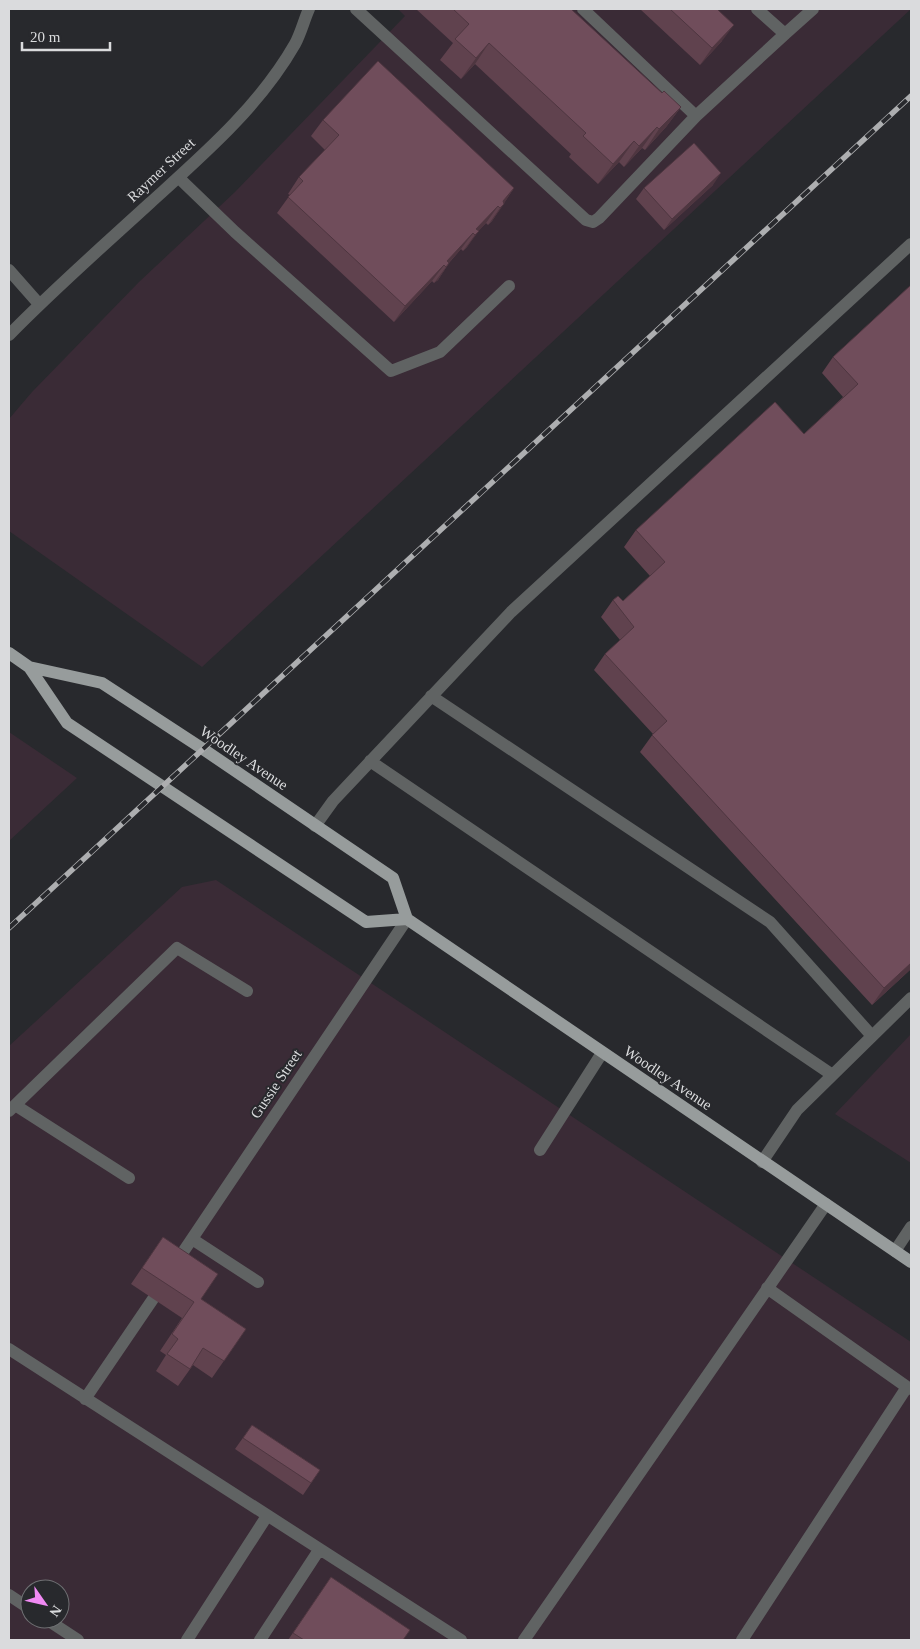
<svg xmlns="http://www.w3.org/2000/svg" width="920" height="1649" font-family="'Times New Roman',serif">
  <style>
    .industrial { fill: #3a2b36; fill-rule: evenodd }
    .lines { fill: none; stroke-linecap: round; stroke-linejoin: round }
    .minor { stroke: #606363; stroke-width: 12 }
    .major { stroke: #979c9c; stroke-width: 12 }
    .rail-casing { stroke: #adaeb0; stroke-width: 5.5 }
    .rail { stroke: #28292d; stroke-width: 4; stroke-dasharray: 11; stroke-linecap: butt }
    .wall { fill: #60424e }
    .shaded-wall { fill: #4e3640 }
    .building { fill: #704d5b; stroke: #4e3640 }
    .labels { text-anchor: middle; stroke-width: 4; stroke-linejoin: round; paint-order: stroke }
    .street-label { font-size: 15px; fill: #dadbdd; stroke: #28292d }
  </style>
  <rect width="100%" height="100%" fill="#28292d"/>
  <path class="industrial" d="M 398,9 L 911,9 L 202,667 L 9,531 L 9,419 L 32,392 L 139,282 L 235,192 L 405,16 Z
    M 9,732 L 77,778 L 9,841 Z
    M 216,880 L 911,1342 L 911,1640 L 9,1640 L 9,1046 L 182,887 ZM 30,1589 L 60,1589 L 60,1619 L 30,1619 Z
    M 911,1034 L 911,1163 L 835,1114 Z"/>
  <g class="lines">
    <path class="minor" d="M 356,9 L 586,220 L 593,222 L 599,218 L 696,116 L 785,34 L 757,9
      M 583,9 L 696,116
      M 785,34 L 813,9
      M 179,178 L 235,232 L 391,371 L 440,352 L 509,286
      M 9,270 L 39,304
      M 9,335 C 54,289 103,246 150,203 C 203,155 259,107 295,44 C 301,33 304,20 309,9
      M 431,696 L 770,922 L 872,1036
      M 370,761 L 831,1074
      M 315,826 L 333,801 L 511,612 L 911,244
      M 15,1105 L 129,1178
      M 9,1111 L 177,948 L 247,991
      M 540,1150 L 602,1053
      M 762,1162 L 797,1110 L 911,998
      M 192,1239 L 258,1282
      M 895,1251 L 911,1227
      M 175,1264 L 407,919
      M 767,1288 L 907,1387
      M 9,1349 L 461,1640
      M 85,1399 L 153,1299
      M 9,1595 L 30,1609
      M 46,1619 L 78,1640
      M 187,1640 L 267,1516
      M 260,1640 L 319,1550
      M 524,1640 L 826,1204
      M 742,1640 L 907,1387 L 911,1389"/>
    <path class="major" d="M 9,653 L 29,667 L 67,723 L 366,922 L 407,919
      M 29,667 L 102,683 L 203,749 L 393,878 L 407,919 L 911,1262"/>
    <g class="rail-casing">
      <path id="rail" d="M 9,928 L 911,96"/>
    </g>
    <use href="#rail" class="rail"/>
  </g>
  <path class="wall" d="M 416,9 L 571,9 L 662,93 L 681,107 L 666,127 L 645,150 L 642,148 L 624,167 L 619,162 L 598,184 L 569,157 L 571,154 L 475,64 L 461,79 L 440,60 L 453,43 Z
    M 640,9 L 717,9 L 722,41 L 700,65 Z
    M 323,120 L 514,188 L 492,221 L 488,225 L 486,223 L 478,231 L 467,247 L 463,251 L 461,249 L 449,263 L 438,280 L 434,283 L 432,281 L 394,322 L 277,213 L 290,195 L 288,194 L 299,177 L 325,150 L 311,136 Z
    M 713,185 L 664,230 L 636,199 L 644,188 Z
    M 911,285 L 911,969 L 872,1005 L 640,752 L 653,734 L 594,670 L 605,654 L 620,640 L 601,617 L 613,600 L 623,601 L 650,576 L 624,547 L 636,530 L 804,434 L 843,397 L 822,373 L 833,357 Z
    M 163,1237 L 201,1299 L 246,1329 L 212,1378 L 193,1365 L 178,1386 L 156,1371 L 166,1355 L 160,1351 L 182,1318 L 131,1284 Z
    M 252,1425 L 320,1470 L 303,1495 L 235,1449 Z
    M 331,1577 L 403,1640 L 288,1640 Z"/>
  <path class="shaded-wall" d="M 734,25 L 722,41 L 700,65 L 712,48 Z
    M 489,43 L 475,64 L 461,79 L 476,58 Z
    M 681,107 L 666,127 L 645,150 L 659,129 Z
    M 657,127 L 642,148 L 624,167 L 639,146 Z
    M 634,141 L 619,162 L 598,184 L 613,164 Z
    M 721,173 L 713,185 L 664,230 L 672,219 Z
    M 514,188 L 503,205 L 503,201 Z
    M 504,204 L 492,221 L 488,225 L 500,208 Z
    M 498,206 L 486,223 L 475,235 L 476,229 Z
    M 479,231 L 467,247 L 463,251 L 475,235 Z
    M 473,233 L 461,249 L 445,267 L 447,261 Z
    M 449,263 L 438,280 L 434,283 Z
    M 444,265 L 432,281 L 394,322 L 405,306 Z
    M 911,963 L 911,969 L 872,1005 L 884,988 Z"/>
  <path class="building" d="M 453,9 L 571,9 L 662,93 L 664,91 L 681,107 L 659,129 L 657,127 L 639,146 L 634,141 L 613,164 L 583,136 L 586,133 L 489,43 L 476,58 L 455,39 L 469,24 Z
    M 670,9 L 717,9 L 734,25 L 712,48 Z
    M 378,61 L 514,188 L 503,201 L 504,204 L 500,208 L 498,206 L 476,229 L 479,231 L 475,235 L 473,233 L 447,261 L 449,263 L 446,267 L 444,265 L 405,306 L 288,197 L 303,181 L 299,177 L 339,135 L 323,120 Z
    M 694,143 L 721,173 L 672,219 L 644,188 Z
    M 911,285 L 911,963 L 884,988 L 652,735 L 667,721 L 605,654 L 634,627 L 613,600 L 618,596 L 623,601 L 665,562 L 636,530 L 775,402 L 804,434 L 858,384 L 833,357 Z
    M 163,1237 L 218,1274 L 201,1299 L 246,1329 L 224,1361 L 203,1348 L 190,1369 L 167,1354 L 178,1339 L 172,1334 L 194,1302 L 142,1268 Z
    M 252,1425 L 320,1470 L 311,1483 L 243,1438 Z
    M 331,1577 L 410,1630 L 403,1640 L 304,1640 L 293,1633 Z"/>
  <g class="labels">
    <g class="street-label">
      <text transform="translate(161 170) rotate(-43)" y="5">Raymer Street</text>
      <text transform="translate(244 758) rotate(34)" y="5">Woodley Avenue</text>
      <text transform="translate(668 1078) rotate(34)" y="5">Woodley Avenue</text>
      <text transform="translate(276 1084) rotate(-56)" y="5">Gussie Street</text>
    </g>
  </g>
  <rect width="920" height="1649" fill="none" stroke="#dadbdd" stroke-width="20"/>
  <g transform="translate(45 1604) rotate(124)"><circle r="24" fill="#28292d" stroke="#6f7073"/>
  <path d="M0-4L9 19L0 12L-9 19Z" fill="#f18af4"/>
  <text y="-8" font-size="14" font-weight="bold" text-anchor="middle" fill="#dadbdd">N</text>
  </g>
  <path d="M22 42v8h88v-8" fill="none" stroke="#dadbdd" stroke-width="2.5"/>
  <text x="30" y="42" font-size="15" fill="#dadbdd" stroke="#28292d" stroke-width="4" paint-order="stroke">20 m</text>
</svg>
